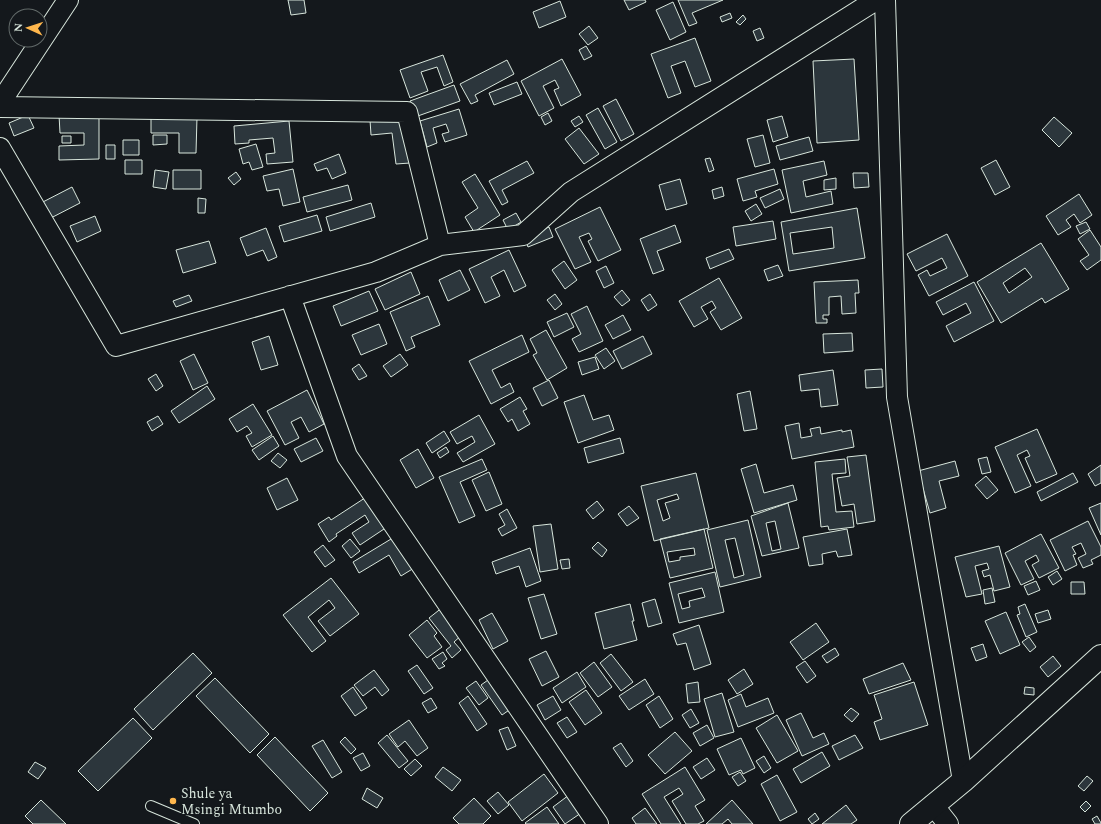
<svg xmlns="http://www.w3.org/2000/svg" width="1101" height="824" font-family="Spectral,serif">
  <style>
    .building { fill: #2c363c; stroke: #d8e6dc; fill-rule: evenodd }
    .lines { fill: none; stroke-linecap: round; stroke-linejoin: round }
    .service-casing { stroke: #d8e6dc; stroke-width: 12 }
    .minor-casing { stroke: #d8e6dc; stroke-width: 22 }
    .tertiary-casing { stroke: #d8e6dc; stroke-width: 24 }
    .service { stroke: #14181c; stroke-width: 10 }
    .minor { stroke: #14181c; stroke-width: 20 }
    .tertiary { stroke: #14181c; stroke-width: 22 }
    .poi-dot { fill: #ffb74d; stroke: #14181c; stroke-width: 1.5 }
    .labels { text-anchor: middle; stroke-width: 3; stroke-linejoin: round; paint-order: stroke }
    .poi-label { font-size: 14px; fill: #d8e6dc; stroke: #14181c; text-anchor: start }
  </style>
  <rect width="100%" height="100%" fill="#14181c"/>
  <path class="building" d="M 288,0 L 304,0 L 306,13 L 291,15 Z
    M 624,0 L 645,0 L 646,2 L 629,10 Z
    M 678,0 L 723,0 L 692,13 L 697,23 L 689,26 Z
    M 560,1 L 566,17 L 539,28 L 533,12 Z
    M 673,2 L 686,32 L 670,40 L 656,10 Z
    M 730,13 L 732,18 L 722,22 L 720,17 Z
    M 743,15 L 746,19 L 740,25 L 736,22 Z
    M 589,26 L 598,38 L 588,45 L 579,34 Z
    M 760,28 L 764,38 L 757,41 L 753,31 Z
    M 695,38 L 711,81 L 695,87 L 685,61 L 671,66 L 681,93 L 668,98 L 651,54 Z
    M 586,46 L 592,56 L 584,60 L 579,50 Z
    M 443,55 L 453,82 L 444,86 L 437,67 L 421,72 L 428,91 L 410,98 L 400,70 Z
    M 562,59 L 581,95 L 561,106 L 554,90 L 559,88 L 555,80 L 543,86 L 554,108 L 539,116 L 521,81 Z
    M 854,59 L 859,140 L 817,143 L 813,61 Z
    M 507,60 L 514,74 L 475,95 L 478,101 L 471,104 L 460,84 Z
    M 517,82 L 522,94 L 494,105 L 489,93 Z
    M 454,85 L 460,101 L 415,117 L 410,101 Z
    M 616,99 L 634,134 L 621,141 L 603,106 Z
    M 598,108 L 617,142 L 605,149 L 586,115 Z
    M 459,109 L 467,135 L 445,142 L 442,134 L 449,132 L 446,124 L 433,128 L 437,143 L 427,147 L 420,121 Z
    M 548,113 L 552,121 L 545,125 L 541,117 Z
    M 99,114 L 99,159 L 59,160 L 59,146 L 84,145 L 84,133 L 60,133 L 59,115 Z
    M 28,115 L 34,128 L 14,136 L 9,123 Z
    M 151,116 L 197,117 L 196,153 L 179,153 L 179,133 L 151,133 Z
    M 404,116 L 410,163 L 396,164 L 392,133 L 371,135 L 370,120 Z
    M 579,116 L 583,122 L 575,127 L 571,121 Z
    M 782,116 L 788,137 L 773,142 L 767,120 Z
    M 1054,117 L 1072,133 L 1059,147 L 1042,130 Z
    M 289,121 L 293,162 L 267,164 L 266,154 L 275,153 L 273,138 L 249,140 L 249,143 L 235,144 L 234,126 Z
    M 579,128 L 599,154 L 584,164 L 565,139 Z
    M 153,135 L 167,135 L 167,144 L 153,145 Z
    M 763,135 L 770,163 L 755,167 L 747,139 Z
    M 62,136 L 71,136 L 71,143 L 62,143 Z
    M 809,137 L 813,151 L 780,160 L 776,146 Z
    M 123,140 L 139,140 L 139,155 L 123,155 Z
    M 256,144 L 263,167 L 252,170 L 249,162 L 243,164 L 239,149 Z
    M 106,145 L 115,145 L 115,159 L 106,159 Z
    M 339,154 L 346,173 L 332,179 L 327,168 L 317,171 L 314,164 Z
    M 710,158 L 714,170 L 709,172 L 705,159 Z
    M 125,160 L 142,160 L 142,174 L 125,174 Z
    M 996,160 L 1010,187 L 995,195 L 981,168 Z
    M 527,161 L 534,173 L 502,190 L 508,202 L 502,205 L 489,181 Z
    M 824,161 L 827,175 L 803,181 L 806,197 L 831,191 L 833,204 L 791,213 L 782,170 Z
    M 293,169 L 300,202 L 283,206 L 279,189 L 267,191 L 263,176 Z
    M 774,169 L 778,184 L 755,191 L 757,197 L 743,201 L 737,179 Z
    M 155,170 L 169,172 L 166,189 L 153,187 Z
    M 173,170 L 201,170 L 201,189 L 173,189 Z
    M 236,172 L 241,179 L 234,185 L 228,178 Z
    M 853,173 L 868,173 L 869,187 L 854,188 Z
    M 475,174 L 500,215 L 474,232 L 465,217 L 478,208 L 462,182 Z
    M 836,178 L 836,189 L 824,190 L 824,180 Z
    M 680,179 L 687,204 L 666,210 L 659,185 Z
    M 348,185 L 352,200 L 307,212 L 303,197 Z
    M 72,187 L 80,203 L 47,220 L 39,204 Z
    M 722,187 L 724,196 L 714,199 L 712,190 Z
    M 780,189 L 784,199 L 765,208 L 760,198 Z
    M 1079,194 L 1092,215 L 1080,223 L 1074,214 L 1066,220 L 1071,227 L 1058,235 L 1046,216 Z
    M 198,198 L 206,199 L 205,213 L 198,213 Z
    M 371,203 L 375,217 L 330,231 L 326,217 Z
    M 756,204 L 762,214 L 751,221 L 745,211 Z
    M 600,207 L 621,250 L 598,261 L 588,241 L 592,239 L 589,233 L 579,237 L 591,262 L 575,269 L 555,229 Z
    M 857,208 L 865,258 L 789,271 L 781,222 ZM 832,227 L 834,248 L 793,254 L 790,233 Z
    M 516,213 L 521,222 L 508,230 L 503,220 Z
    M 317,215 L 322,231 L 284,242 L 279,226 Z
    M 95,216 L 101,231 L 77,242 L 70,226 Z
    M 773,221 L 776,239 L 736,246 L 733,227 Z
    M 1086,222 L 1090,229 L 1080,234 L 1076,226 Z
    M 675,225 L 681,242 L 657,251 L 664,270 L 653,274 L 640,239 Z
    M 549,227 L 553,237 L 528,247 L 524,237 Z
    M 266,228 L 277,257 L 268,261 L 263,250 L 247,256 L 240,238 Z
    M 1090,230 L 1101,247 L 1101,260 L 1087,270 L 1080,261 L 1089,255 L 1078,239 Z
    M 947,234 L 968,276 L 929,296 L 918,275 L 927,270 L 930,276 L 947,268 L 942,258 L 916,271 L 907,254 Z
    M 209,241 L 216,263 L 183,273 L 176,250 Z
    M 1041,243 L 1069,289 L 1045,303 L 1042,298 L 1001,323 L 977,282 ZM 1025,268 L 1032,277 L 1009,293 L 1003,283 Z
    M 729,249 L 734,259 L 710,269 L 706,258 Z
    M 509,250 L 526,286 L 514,292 L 504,270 L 491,277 L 500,296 L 485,303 L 469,269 Z
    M 564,261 L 577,280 L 565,289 L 552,270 Z
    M 778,265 L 783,276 L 768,281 L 764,270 Z
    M 606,266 L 614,283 L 604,288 L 596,271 Z
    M 460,270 L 470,290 L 448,301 L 439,280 Z
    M 411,272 L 420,294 L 385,310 L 375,289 Z
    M 719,278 L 742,318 L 721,330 L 710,312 L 716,308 L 712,301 L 701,307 L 708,319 L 694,327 L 679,301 Z
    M 858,280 L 859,293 L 855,293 L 856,313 L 842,314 L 841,296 L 829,297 L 829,315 L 823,315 L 823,319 L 827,319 L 827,323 L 816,323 L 814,282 Z
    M 974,282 L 994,321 L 954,342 L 946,326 L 971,313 L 966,303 L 943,315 L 936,302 Z
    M 622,290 L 630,300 L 622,306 L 614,297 Z
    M 369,291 L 378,311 L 341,326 L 333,306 Z
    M 555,294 L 562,304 L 555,310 L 547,300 Z
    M 650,294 L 657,305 L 648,311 L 641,300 Z
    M 189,295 L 192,301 L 176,307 L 173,301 Z
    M 428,296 L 440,325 L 411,337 L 415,347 L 406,351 L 390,312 Z
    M 587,306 L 603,341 L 579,352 L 572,339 L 581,334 L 571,314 Z
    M 567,313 L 574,327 L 554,337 L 547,322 Z
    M 623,315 L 631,330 L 613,339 L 605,325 Z
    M 379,324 L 387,344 L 361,355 L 352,335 Z
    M 546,330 L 567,368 L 547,380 L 533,355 L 537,353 L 530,339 Z
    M 852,333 L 853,351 L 824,353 L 823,334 Z
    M 522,335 L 529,352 L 492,370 L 501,388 L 510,383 L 514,392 L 491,404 L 469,361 Z
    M 269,336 L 278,365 L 261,370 L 252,342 Z
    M 643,336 L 652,354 L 622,369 L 613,351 Z
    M 606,348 L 615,361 L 604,369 L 595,355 Z
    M 194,354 L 208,383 L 193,390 L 180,361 Z
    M 400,354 L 408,365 L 391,377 L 383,366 Z
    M 595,357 L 599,369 L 582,375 L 578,362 Z
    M 359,364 L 367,376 L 359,380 L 352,369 Z
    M 882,369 L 883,387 L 866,388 L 865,370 Z
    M 833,370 L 838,405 L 821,407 L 819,389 L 801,391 L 799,375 Z
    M 156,374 L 163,386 L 156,391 L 148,379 Z
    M 549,380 L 558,398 L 542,406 L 533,388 Z
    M 207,386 L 215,399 L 179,423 L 171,411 Z
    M 307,390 L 324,424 L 309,432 L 301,417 L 291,422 L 299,438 L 285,445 L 267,411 Z
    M 750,391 L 757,429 L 744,431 L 737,394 Z
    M 584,395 L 593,420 L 609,415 L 614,430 L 578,443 L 564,402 Z
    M 520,397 L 527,409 L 523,411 L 530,424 L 518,431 L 512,419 L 508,422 L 500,409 Z
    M 253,404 L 272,435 L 252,447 L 246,436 L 252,433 L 247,426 L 237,432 L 229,419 Z
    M 479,415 L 495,444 L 463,462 L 457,453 L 475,442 L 472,436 L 457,444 L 450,432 Z
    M 158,416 L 163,424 L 152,431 L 147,422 Z
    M 799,423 L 801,438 L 812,436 L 810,429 L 820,427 L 821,434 L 842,430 L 842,432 L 851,430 L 854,447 L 792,459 L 785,426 Z
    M 1037,429 L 1057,474 L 1036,483 L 1025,458 L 1030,456 L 1027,450 L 1017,455 L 1031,486 L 1015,493 L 995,447 Z
    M 444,431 L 450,441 L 432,453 L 426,443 Z
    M 273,436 L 279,446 L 259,460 L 252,450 Z
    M 316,438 L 323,451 L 301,462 L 294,449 Z
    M 620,438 L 624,453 L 588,463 L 584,448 Z
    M 446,447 L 449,452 L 440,458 L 437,453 Z
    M 418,449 L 434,478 L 416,488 L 400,460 Z
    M 278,453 L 287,460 L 280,468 L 271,461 Z
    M 866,455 L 875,521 L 857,524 L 854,504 L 842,506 L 837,478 L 850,476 L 847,457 Z
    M 987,457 L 991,472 L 982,474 L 978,459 Z
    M 482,459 L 487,470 L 460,482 L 475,516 L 459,523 L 439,477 Z
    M 845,459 L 846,473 L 832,474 L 836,512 L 852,511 L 854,527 L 829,530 L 828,526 L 821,527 L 815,462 Z
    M 955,461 L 959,476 L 939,481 L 946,508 L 930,513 L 918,471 Z
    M 756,464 L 764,493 L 793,485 L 797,500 L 754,513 L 741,469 Z
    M 1101,465 L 1101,483 L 1095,486 L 1088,474 Z
    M 489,472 L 502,504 L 486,511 L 472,480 Z
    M 696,473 L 709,528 L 654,541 L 641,486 ZM 677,494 L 679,499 L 665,503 L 670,518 L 663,521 L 657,500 Z
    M 1073,473 L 1078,482 L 1041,501 L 1037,492 Z
    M 986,476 L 998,490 L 987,499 L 975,485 Z
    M 287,478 L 298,500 L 277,510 L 267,488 Z
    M 371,494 L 390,525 L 360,545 L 352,533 L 369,522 L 365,515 L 336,534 L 337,536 L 329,542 L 318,524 L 329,517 L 331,520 Z
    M 597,501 L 604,510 L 593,519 L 586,510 Z
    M 788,503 L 799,548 L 762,556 L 751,516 ZM 775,521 L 781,549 L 772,551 L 766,523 Z
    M 1101,503 L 1101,535 L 1089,508 Z
    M 629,506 L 639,518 L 627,526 L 618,514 Z
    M 507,509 L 517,528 L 502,536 L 498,529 L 505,525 L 499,514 Z
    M 748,520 L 761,577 L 720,587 L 707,530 ZM 735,538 L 744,575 L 734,578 L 725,540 Z
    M 1088,521 L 1101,547 L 1101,555 L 1091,560 L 1093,564 L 1083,568 L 1078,558 L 1086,554 L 1081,543 L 1072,547 L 1076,554 L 1073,555 L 1077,565 L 1065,571 L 1050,540 Z
    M 551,524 L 558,569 L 540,572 L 533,526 Z
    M 704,529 L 713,568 L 670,578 L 660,539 ZM 694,548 L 695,555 L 680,557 L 680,560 L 669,562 L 667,552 Z
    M 847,529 L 852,555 L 838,557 L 836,551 L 822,554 L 823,564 L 809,566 L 803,537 Z
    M 1041,534 L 1059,568 L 1039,578 L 1032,565 L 1039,561 L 1036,555 L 1025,561 L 1034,579 L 1021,585 L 1005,553 Z
    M 396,536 L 414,568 L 401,576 L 389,555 L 359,573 L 353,562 Z
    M 350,539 L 360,551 L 351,558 L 342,546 Z
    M 598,542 L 607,550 L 602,557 L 592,548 Z
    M 323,545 L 335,560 L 325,567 L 314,552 Z
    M 999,546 L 1010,587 L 994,591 L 990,575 L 984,577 L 982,571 L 989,569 L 987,563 L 975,566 L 982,594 L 966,597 L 955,557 Z
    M 530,548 L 541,581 L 526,587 L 519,566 L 496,574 L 492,562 Z
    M 569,559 L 570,568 L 562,569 L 560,560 Z
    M 1057,571 L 1062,579 L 1053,585 L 1048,577 Z
    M 715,572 L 724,612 L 679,623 L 669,583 ZM 702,588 L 705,597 L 689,601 L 690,607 L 682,609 L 678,594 Z
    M 331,578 L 359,614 L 330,636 L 318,621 L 335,608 L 329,600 L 308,617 L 326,641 L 312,652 L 283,615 Z
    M 1036,581 L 1040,590 L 1028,595 L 1024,586 Z
    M 1071,582 L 1084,582 L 1085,594 L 1071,594 Z
    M 992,588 L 995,602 L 985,604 L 983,590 Z
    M 544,594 L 557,634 L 541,639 L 528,598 Z
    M 655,599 L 662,623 L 648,627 L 642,603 Z
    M 630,604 L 634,621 L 632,621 L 637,640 L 604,649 L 595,613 Z
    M 1025,604 L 1037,632 L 1026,637 L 1017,615 L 1020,614 L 1018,607 Z
    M 443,607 L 464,633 L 454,642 L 461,650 L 452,658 L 446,650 L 451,646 L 429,618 Z
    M 1048,610 L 1051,619 L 1038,623 L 1035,614 Z
    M 1006,612 L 1020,645 L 1000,654 L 985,621 Z
    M 492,613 L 508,641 L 493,649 L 479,620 Z
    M 427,620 L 437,633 L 434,636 L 442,647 L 427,658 L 409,635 Z
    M 816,623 L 829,642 L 803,660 L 790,642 Z
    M 699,625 L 711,664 L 694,670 L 686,643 L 677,645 L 673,634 Z
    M 1029,637 L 1036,647 L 1030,652 L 1022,642 Z
    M 983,644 L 987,657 L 976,661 L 971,648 Z
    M 835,648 L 839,655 L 827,663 L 822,656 Z
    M 546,651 L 559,677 L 542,686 L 529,659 Z
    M 443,652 L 447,659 L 442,663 L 445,666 L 439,669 L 432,659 Z
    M 193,653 L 212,673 L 153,730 L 134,709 Z
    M 611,654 L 633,682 L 621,691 L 600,663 Z
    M 1053,656 L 1061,666 L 1048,677 L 1040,667 Z
    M 805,661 L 816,676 L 807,683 L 796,667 Z
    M 594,662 L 612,687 L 598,697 L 580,673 Z
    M 903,663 L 911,680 L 869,694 L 863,679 Z
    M 417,665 L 433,688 L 424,694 L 408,671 Z
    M 744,669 L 753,684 L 737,694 L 728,680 Z
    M 374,670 L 389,690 L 382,696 L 375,687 L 363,696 L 354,685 Z
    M 577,672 L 586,687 L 562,703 L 553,688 Z
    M 495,675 L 515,706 L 502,715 L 481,685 Z
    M 215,678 L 269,734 L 250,753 L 196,696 Z
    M 645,679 L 654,694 L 629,710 L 619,696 Z
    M 476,681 L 488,698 L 479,705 L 466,688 Z
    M 698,682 L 700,702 L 688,703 L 686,684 Z
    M 914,682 L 928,725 L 880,740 L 874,722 L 882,719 L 874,695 Z
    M 353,687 L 367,708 L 355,716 L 341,696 Z
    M 1025,687 L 1034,688 L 1034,695 L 1024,694 Z
    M 586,690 L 602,713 L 585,725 L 569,702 Z
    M 722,693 L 734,732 L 715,737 L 704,699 Z
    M 741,694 L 746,707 L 768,698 L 774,713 L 738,727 L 728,700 Z
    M 468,696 L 487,724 L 477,731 L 459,703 Z
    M 553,696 L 561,710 L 545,720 L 537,705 Z
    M 659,696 L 673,719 L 660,728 L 646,705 Z
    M 431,698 L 437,708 L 428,713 L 422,703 Z
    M 851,708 L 859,714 L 852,722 L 844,715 Z
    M 691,709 L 699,723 L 690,728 L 682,715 Z
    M 801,713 L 813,738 L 824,733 L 829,744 L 802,756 L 786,720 Z
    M 777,715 L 798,751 L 777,763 L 756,728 Z
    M 567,717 L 577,732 L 567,738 L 557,723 Z
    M 133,718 L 152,738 L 98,791 L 78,771 Z
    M 409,720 L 428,748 L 417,756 L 405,741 L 398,747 L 389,734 Z
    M 707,725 L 714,738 L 700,746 L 693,733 Z
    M 508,727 L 516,746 L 507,750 L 499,730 Z
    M 675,732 L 692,751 L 665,774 L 648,755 Z
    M 387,735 L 408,761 L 399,768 L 378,743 Z
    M 855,735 L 863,748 L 839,760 L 832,746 Z
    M 275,737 L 328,793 L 310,811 L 257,755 Z
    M 345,737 L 356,749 L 351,754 L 340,742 Z
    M 741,738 L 755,768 L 743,774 L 741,770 L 729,775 L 717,749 Z
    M 323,740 L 342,772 L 332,778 L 312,746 Z
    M 621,743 L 633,761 L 626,767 L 613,748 Z
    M 822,752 L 830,766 L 801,783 L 793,769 Z
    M 363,753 L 370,766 L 361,771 L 353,758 Z
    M 764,756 L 771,768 L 764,773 L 756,761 Z
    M 707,758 L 715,770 L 701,779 L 693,767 Z
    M 415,759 L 422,766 L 411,776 L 404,769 Z
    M 35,762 L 46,768 L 38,779 L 28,772 Z
    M 443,767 L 461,780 L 452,791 L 435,777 Z
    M 685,767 L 705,800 L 695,806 L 704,821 L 698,824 L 686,824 L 672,801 L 683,794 L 679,788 L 664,797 L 681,824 L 661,824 L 642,794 Z
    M 740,772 L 746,781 L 738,786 L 732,777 Z
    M 544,774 L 558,793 L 522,821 L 508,802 Z
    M 777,775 L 797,812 L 780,821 L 761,784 Z
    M 1087,776 L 1093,781 L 1084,791 L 1078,786 Z
    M 367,788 L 383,798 L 377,808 L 362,799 Z
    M 498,792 L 509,805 L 498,814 L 487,801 Z
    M 569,795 L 581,813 L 565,824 L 553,807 Z
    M 474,798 L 491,816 L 483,824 L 459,824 L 453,818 Z
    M 41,800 L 66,824 L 33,824 L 25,816 Z
    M 732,800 L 753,824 L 732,824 L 728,819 L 722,824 L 706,824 Z
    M 1086,801 L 1091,806 L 1085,812 L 1080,807 Z
    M 846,805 L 857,820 L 851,824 L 822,824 Z
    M 547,807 L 559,824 L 526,824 L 525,823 Z
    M 645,808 L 657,824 L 636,824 L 632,818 Z
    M 815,813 L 819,819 L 812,824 L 808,819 Z
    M 1097,816 L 1101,823 L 1101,824 L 1095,824 L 1092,819 Z"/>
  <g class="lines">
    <g class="service-casing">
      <path id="service" d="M 151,806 L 194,824"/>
    </g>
    <g class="minor-casing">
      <path id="minor" d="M 885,0 L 897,397 L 963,781
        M 0,103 L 68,0
        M 0,107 L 407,112 L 440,245
        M 0,148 L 116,346 L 376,272 L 440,245 L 523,235 L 571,192 L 876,0
        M 290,296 L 347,456 L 598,824
        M 933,805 L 948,824"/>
    </g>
    <g class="tertiary-casing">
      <path id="tertiary" d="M 911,824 L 963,781 L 1101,656"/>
    </g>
    <use href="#service" class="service"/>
    <use href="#minor" class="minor"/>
    <use href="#tertiary" class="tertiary"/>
  </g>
  <circle class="poi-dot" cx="173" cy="801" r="4"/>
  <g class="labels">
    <g class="poi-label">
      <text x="181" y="798">Shule ya<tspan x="181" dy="16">Msingi Mtumbo</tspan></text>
    </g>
  </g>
  <g transform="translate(28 28) rotate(273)"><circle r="19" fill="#14181c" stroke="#626a69"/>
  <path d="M0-3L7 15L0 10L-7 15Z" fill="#ffb74d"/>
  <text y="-6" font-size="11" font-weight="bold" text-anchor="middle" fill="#d8e6dc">N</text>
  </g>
</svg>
